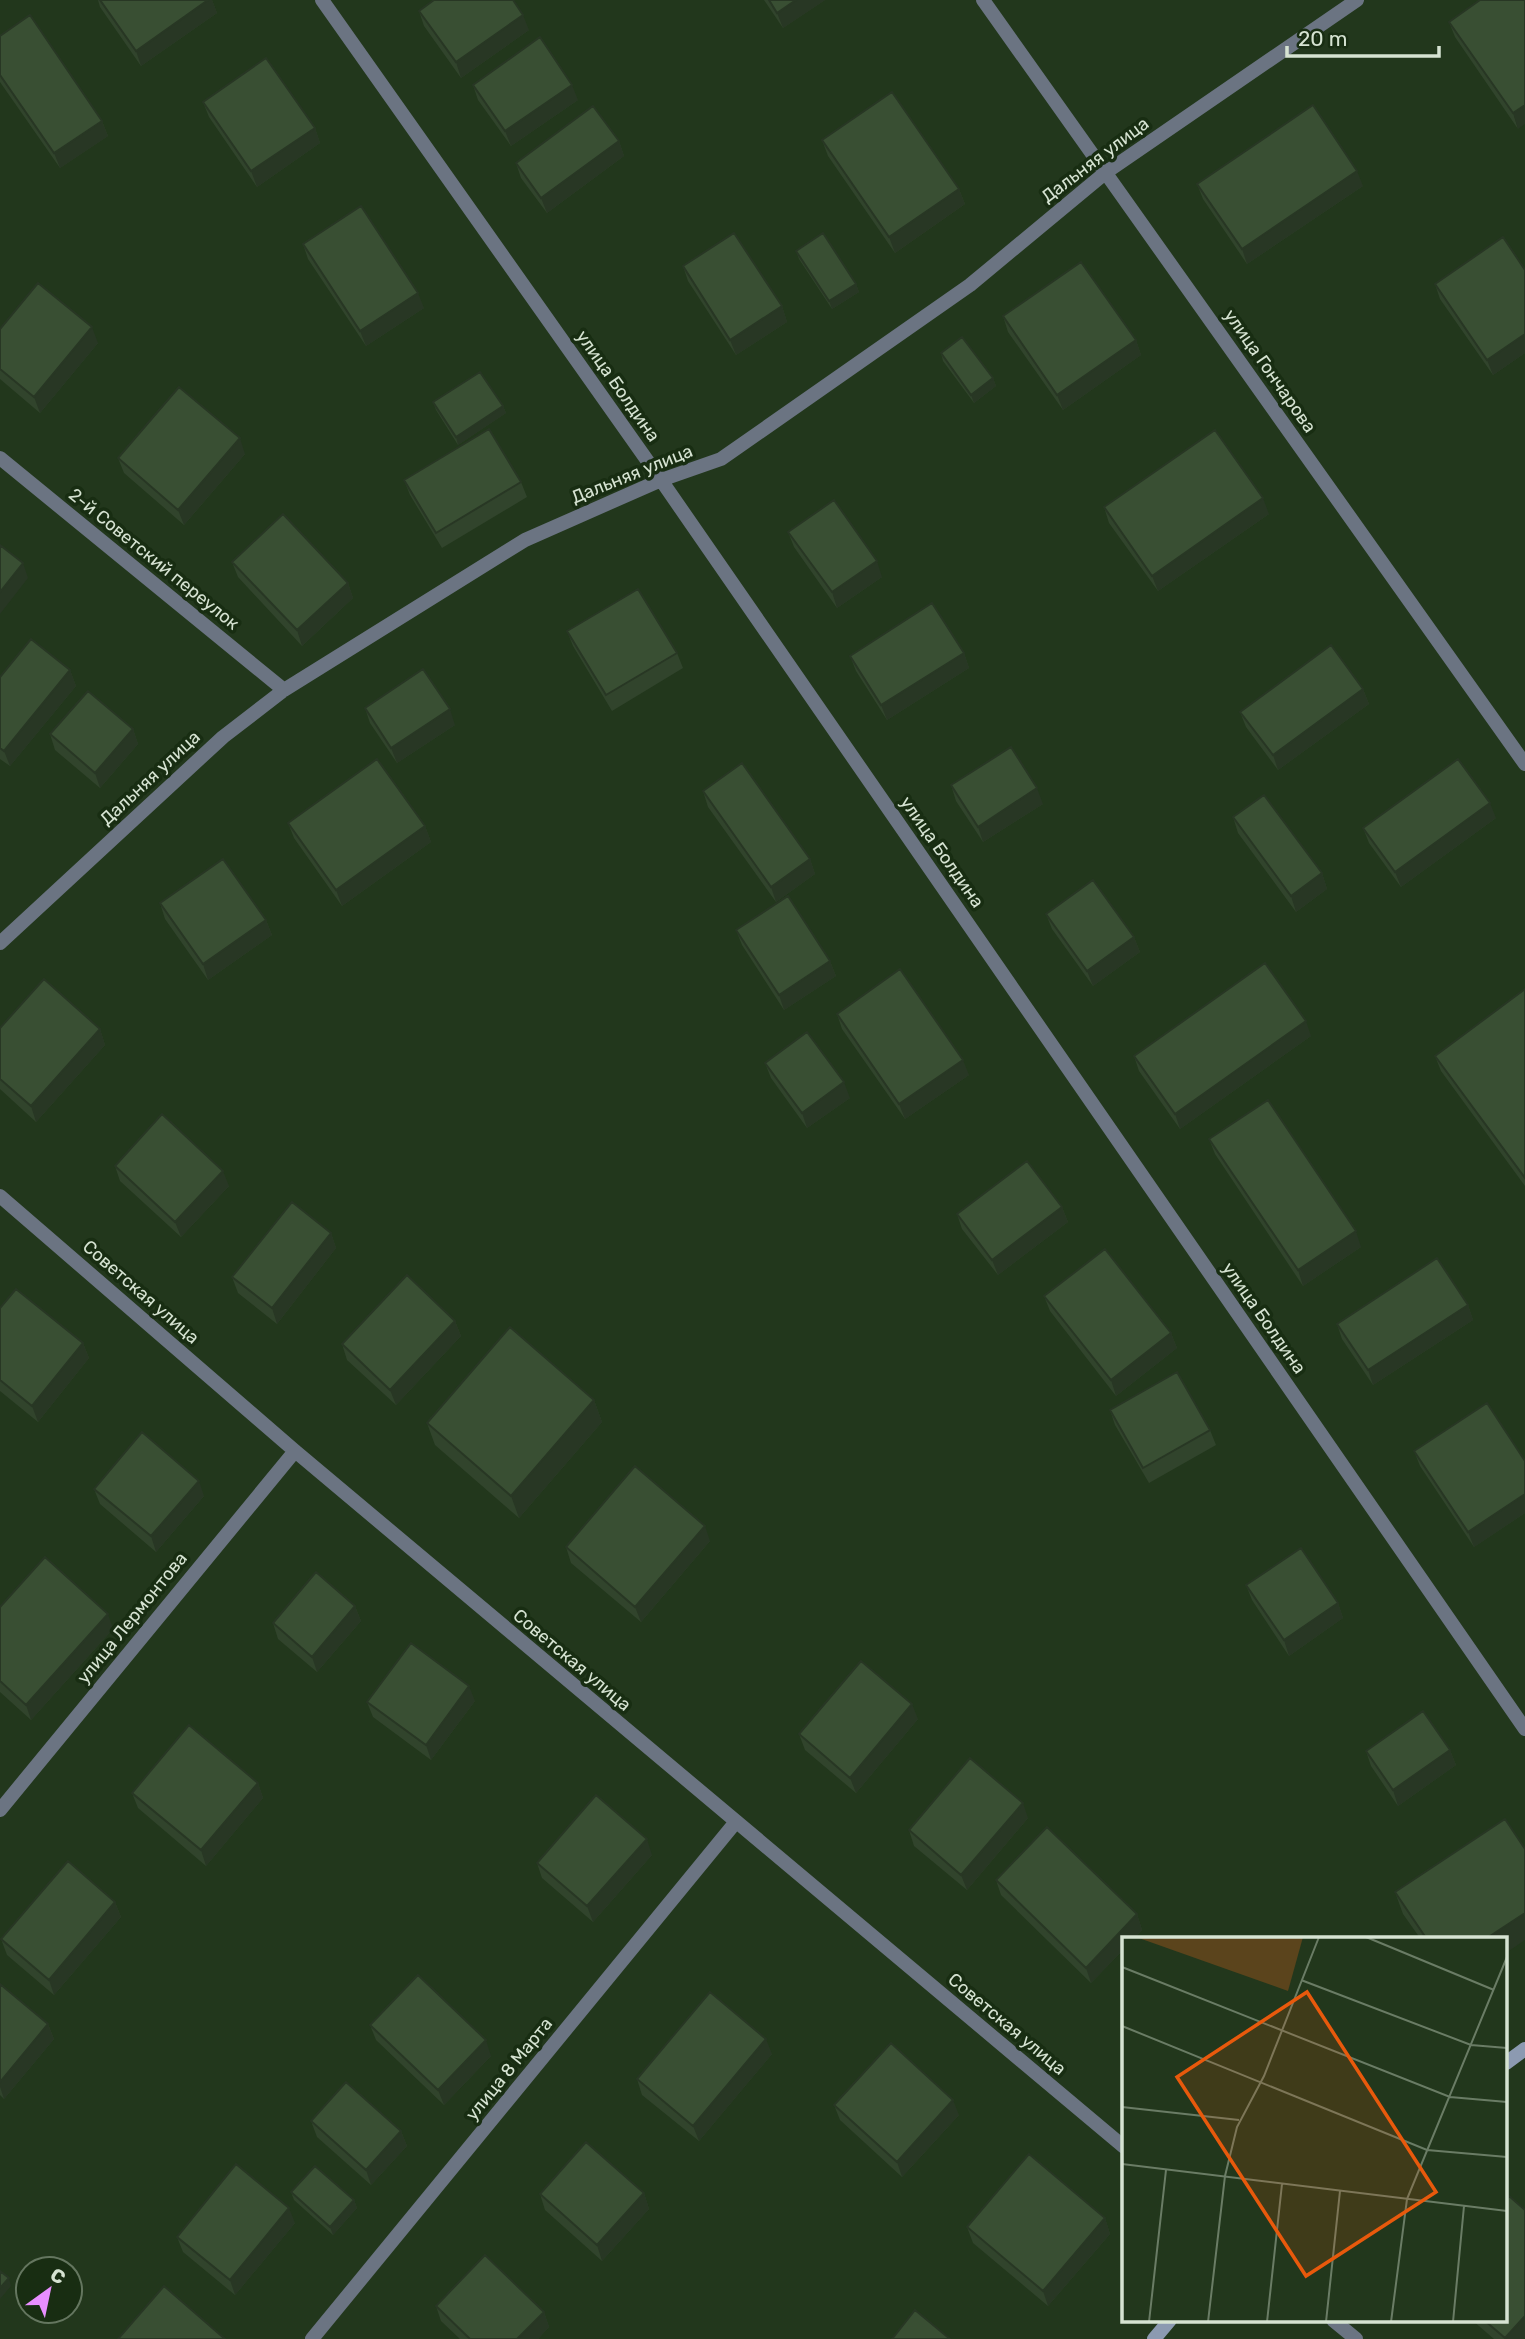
<svg xmlns="http://www.w3.org/2000/svg" width="1525" height="2339" font-family="Rubik,sans-serif">
  <style>
    .lines { fill: none; stroke-linecap: round; stroke-linejoin: round }
    .minor { stroke: #6b7482; stroke-width: 14 }
    .secondary { stroke: #8c9ab1; stroke-width: 14 }
    .wall { fill: #31442c }
    .shaded-wall { fill: #283724 }
    .building { fill: #394f33; stroke: #283724; stroke-width: 2 }
    .labels { text-anchor: middle; stroke-width: 7; stroke-linejoin: round; paint-order: stroke }
    .street-label { font-size: 18px; fill: #d6e3d2; stroke: #182d12 }
    .inset-road { fill: none; stroke: #6a7c65; stroke-width: 2 }
    .view { fill: #e8590c; fill-opacity: 0.15; stroke: #e8590c; stroke-width: 3.5 }
    .inset-edge { fill: none; stroke: #d6e3d2; stroke-width: 3.5 }
  </style>
  <rect width="100%" height="100%" fill="#22371c"/>
  <g class="lines">
    <path class="minor" d="M 322,0 L 661,480 L 1525,1729
      M 983,0 L 1525,764
      M 0,458 L 284,690
      M 0,943 L 223,737 L 284,690 L 525,540 L 661,480 L 721,459 L 970,285 L 1105,173 L 1357,0
      M 0,1196 L 295,1451 L 1124,2147
      M 0,1810 L 295,1451
      M 1333,2320 L 1356,2339
      M 312,2339 L 735,1823"/>
    <path class="secondary" d="M 1506,2063 L 1525,2049
      M 1154,2339 L 1170,2320"/>
  </g>
  <path class="wall" d="M 98,0 L 212,0 L 217,13 L 141,66 L 100,7 Z
    M 764,0 L 825,0 L 783,28 Z
    M 1480,0 L 1518,129 L 1455,37 L 1449,22 Z
    M 419,11 L 529,30 L 461,78 L 424,26 Z
    M 0,36 L 102,121 L 108,136 L 60,168 L 0,82 Z
    M 473,85 L 578,100 L 511,146 L 478,100 Z
    M 203,102 L 315,128 L 320,143 L 257,187 L 209,117 Z
    M 822,140 L 959,189 L 965,204 L 895,253 L 828,156 Z
    M 619,141 L 624,156 L 547,213 L 521,178 L 516,163 Z
    M 1197,184 L 1363,186 L 1247,264 L 1203,199 Z
    M 303,244 L 424,308 L 366,346 L 308,259 Z
    M 796,251 L 856,284 L 859,292 L 832,309 L 799,259 Z
    M 683,266 L 782,306 L 787,322 L 736,355 L 688,281 Z
    M 1525,270 L 1525,353 L 1493,375 L 1440,299 L 1435,284 Z
    M 1003,316 L 1136,340 L 1141,355 L 1063,410 L 1008,332 Z
    M 0,329 L 98,343 L 40,413 L 0,379 Z
    M 941,353 L 993,378 L 996,386 L 974,403 L 943,361 Z
    M 433,402 L 503,406 L 506,413 L 458,445 L 436,410 Z
    M 245,454 L 184,525 L 124,473 L 118,458 Z
    M 404,480 L 521,482 L 527,497 L 442,548 L 410,495 Z
    M 1104,507 L 1269,514 L 1158,591 L 1109,523 Z
    M 788,532 L 882,577 L 837,608 L 794,547 Z
    M 232,562 L 348,583 L 353,598 L 302,646 L 238,577 Z
    M 567,631 L 677,653 L 683,668 L 612,711 L 573,646 Z
    M 964,653 L 969,668 L 887,720 L 856,671 L 850,656 Z
    M 70,670 L 76,686 L 10,766 L 0,759 L 0,677 Z
    M 1363,689 L 1369,704 L 1278,770 L 1246,727 L 1240,712 Z
    M 365,708 L 455,725 L 397,763 L 370,723 Z
    M 133,729 L 138,744 L 100,788 L 55,750 L 50,734 Z
    M 951,785 L 1043,804 L 983,842 L 956,801 Z
    M 703,791 L 810,859 L 815,874 L 776,902 L 708,807 Z
    M 1233,817 L 1322,873 L 1327,889 L 1296,912 L 1238,833 Z
    M 1496,818 L 1401,887 L 1369,843 L 1363,828 Z
    M 288,823 L 425,826 L 431,842 L 342,906 L 294,838 Z
    M 160,903 L 266,920 L 272,935 L 208,980 L 165,919 Z
    M 1046,914 L 1134,937 L 1140,952 L 1093,986 L 1052,929 Z
    M 736,930 L 830,961 L 836,976 L 784,1010 L 742,945 Z
    M 1525,989 L 1525,1186 L 1441,1071 L 1435,1056 Z
    M 837,1014 L 969,1075 L 905,1119 L 842,1029 Z
    M 0,1028 L 100,1029 L 105,1045 L 36,1122 L 0,1089 Z
    M 1311,1036 L 1180,1129 L 1139,1071 L 1134,1056 Z
    M 765,1063 L 850,1098 L 807,1128 L 771,1078 Z
    M 1209,1139 L 1361,1247 L 1303,1286 L 1215,1154 Z
    M 115,1166 L 229,1186 L 181,1237 L 120,1181 Z
    M 1062,1207 L 1068,1222 L 998,1275 L 962,1229 L 957,1214 Z
    M 331,1233 L 336,1248 L 277,1324 L 238,1293 L 232,1277 Z
    M 1044,1296 L 1171,1333 L 1177,1348 L 1116,1396 L 1050,1311 Z
    M 1468,1305 L 1473,1320 L 1373,1385 L 1342,1339 L 1337,1324 Z
    M 0,1308 L 83,1343 L 89,1358 L 38,1422 L 0,1391 Z
    M 455,1321 L 461,1336 L 396,1405 L 347,1360 L 342,1344 Z
    M 594,1400 L 602,1422 L 519,1518 L 435,1445 L 427,1423 Z
    M 1110,1410 L 1210,1430 L 1216,1445 L 1149,1483 L 1115,1425 Z
    M 1414,1451 L 1525,1461 L 1525,1513 L 1474,1547 L 1420,1466 Z
    M 94,1489 L 204,1496 L 156,1552 L 100,1504 Z
    M 710,1541 L 641,1622 L 571,1563 L 566,1547 Z
    M 1246,1585 L 1338,1603 L 1343,1618 L 1289,1656 L 1252,1600 Z
    M 355,1606 L 361,1621 L 317,1672 L 278,1639 L 273,1623 Z
    M 0,1607 L 113,1629 L 31,1720 L 0,1692 Z
    M 475,1701 L 431,1760 L 373,1717 L 367,1702 Z
    M 918,1719 L 856,1793 L 805,1750 L 799,1734 Z
    M 1450,1750 L 1456,1765 L 1398,1806 L 1371,1766 L 1366,1751 Z
    M 258,1783 L 263,1798 L 206,1866 L 138,1808 L 132,1793 Z
    M 1028,1818 L 967,1890 L 914,1846 L 909,1830 Z
    M 652,1855 L 593,1922 L 542,1878 L 537,1863 Z
    M 996,1880 L 1137,1914 L 1142,1930 L 1134,1938 L 1124,1938 L 1124,1949 L 1091,1983 L 1001,1895 Z
    M 1395,1892 L 1506,1938 L 1420,1938 L 1403,1914 Z
    M 115,1902 L 121,1917 L 54,1995 L 7,1955 L 1,1939 Z
    M 0,1984 L 48,2024 L 54,2039 L 4,2099 L 0,2095 Z
    M 370,2025 L 491,2056 L 444,2105 L 376,2040 Z
    M 772,2054 L 699,2141 L 642,2095 L 637,2079 Z
    M 834,2105 L 959,2115 L 902,2177 L 840,2120 Z
    M 311,2121 L 401,2131 L 407,2146 L 371,2185 L 317,2137 Z
    M 291,2192 L 354,2200 L 357,2208 L 333,2235 L 294,2200 Z
    M 644,2193 L 649,2209 L 602,2261 L 545,2210 L 540,2194 Z
    M 1525,2210 L 1525,2337 L 1523,2339 L 1494,2339 L 1472,2320 L 1506,2320 Z
    M 1105,2218 L 1110,2234 L 1048,2306 L 973,2243 L 967,2227 Z
    M 295,2223 L 235,2295 L 183,2252 L 177,2237 Z
    M 436,2306 L 544,2312 L 549,2327 L 538,2339 L 460,2339 L 441,2321 Z"/>
  <path class="shaded-wall" d="M 208,0 L 212,0 L 217,13 L 141,66 L 136,51 Z
    M 796,0 L 825,0 L 783,28 L 777,13 Z
    M 523,15 L 529,30 L 461,78 L 456,62 Z
    M 572,85 L 578,100 L 511,146 L 505,131 Z
    M 1525,105 L 1525,124 L 1518,129 L 1513,113 Z
    M 102,121 L 108,136 L 60,168 L 54,153 Z
    M 315,128 L 320,143 L 257,187 L 251,171 Z
    M 619,141 L 624,156 L 547,213 L 541,198 Z
    M 1357,171 L 1363,186 L 1247,264 L 1242,249 Z
    M 959,189 L 965,204 L 895,253 L 889,237 Z
    M 856,284 L 859,292 L 832,309 L 829,301 Z
    M 418,293 L 424,308 L 366,346 L 360,331 Z
    M 782,306 L 787,322 L 736,355 L 730,340 Z
    M 92,327 L 98,343 L 40,413 L 34,397 Z
    M 1525,334 L 1525,353 L 1493,375 L 1487,360 Z
    M 1136,340 L 1141,355 L 1063,410 L 1057,395 Z
    M 993,378 L 996,386 L 974,403 L 971,395 Z
    M 503,406 L 506,413 L 458,445 L 456,437 Z
    M 240,438 L 245,454 L 184,525 L 178,510 Z
    M 1263,498 L 1269,514 L 1158,591 L 1152,576 Z
    M 877,561 L 882,577 L 837,608 L 832,592 Z
    M 23,563 L 28,578 L 0,614 L 0,592 Z
    M 348,583 L 353,598 L 302,646 L 297,630 Z
    M 964,653 L 969,668 L 887,720 L 881,705 Z
    M 70,670 L 76,686 L 10,766 L 4,751 Z
    M 1363,689 L 1369,704 L 1278,770 L 1273,755 Z
    M 450,709 L 455,725 L 397,763 L 391,748 Z
    M 133,729 L 138,744 L 100,788 L 95,773 Z
    M 1037,788 L 1043,804 L 983,842 L 978,827 Z
    M 1490,803 L 1496,818 L 1401,887 L 1395,872 Z
    M 425,826 L 431,842 L 342,906 L 336,890 Z
    M 810,859 L 815,874 L 776,902 L 771,887 Z
    M 1322,873 L 1327,889 L 1296,912 L 1291,896 Z
    M 266,920 L 272,935 L 208,980 L 203,964 Z
    M 1134,937 L 1140,952 L 1093,986 L 1087,971 Z
    M 830,961 L 836,976 L 784,1010 L 779,995 Z
    M 1306,1021 L 1311,1036 L 1180,1129 L 1175,1114 Z
    M 100,1029 L 105,1045 L 36,1122 L 31,1106 Z
    M 963,1060 L 969,1075 L 905,1119 L 899,1104 Z
    M 844,1082 L 850,1098 L 807,1128 L 802,1113 Z
    M 223,1171 L 229,1186 L 181,1237 L 175,1222 Z
    M 1062,1207 L 1068,1222 L 998,1275 L 992,1260 Z
    M 1356,1231 L 1361,1247 L 1303,1286 L 1298,1270 Z
    M 331,1233 L 336,1248 L 277,1324 L 272,1308 Z
    M 1468,1305 L 1473,1320 L 1373,1385 L 1368,1370 Z
    M 455,1321 L 461,1336 L 396,1405 L 390,1390 Z
    M 1171,1333 L 1177,1348 L 1116,1396 L 1111,1380 Z
    M 83,1343 L 89,1358 L 38,1422 L 32,1406 Z
    M 594,1400 L 602,1422 L 519,1518 L 511,1496 Z
    M 199,1481 L 204,1496 L 156,1552 L 151,1536 Z
    M 1525,1494 L 1525,1513 L 1474,1547 L 1468,1532 Z
    M 705,1526 L 710,1541 L 641,1622 L 635,1607 Z
    M 1338,1603 L 1343,1618 L 1289,1656 L 1284,1640 Z
    M 355,1606 L 361,1621 L 317,1672 L 312,1657 Z
    M 108,1614 L 113,1629 L 31,1720 L 26,1705 Z
    M 469,1686 L 475,1701 L 431,1760 L 426,1745 Z
    M 912,1704 L 918,1719 L 856,1793 L 850,1778 Z
    M 1450,1750 L 1456,1765 L 1398,1806 L 1393,1790 Z
    M 258,1783 L 263,1798 L 206,1866 L 201,1850 Z
    M 1023,1803 L 1028,1818 L 967,1890 L 961,1875 Z
    M 647,1839 L 652,1855 L 593,1922 L 587,1906 Z
    M 115,1902 L 121,1917 L 54,1995 L 49,1980 Z
    M 1525,1913 L 1525,1940 L 1506,1953 L 1506,1938 L 1487,1938 Z
    M 1137,1914 L 1142,1930 L 1134,1938 L 1124,1938 L 1124,1949 L 1091,1983 L 1086,1968 Z
    M 48,2024 L 54,2039 L 4,2099 L 0,2087 L 0,2082 Z
    M 766,2039 L 772,2054 L 699,2141 L 693,2126 Z
    M 486,2040 L 491,2056 L 444,2105 L 438,2090 Z
    M 953,2100 L 959,2115 L 902,2177 L 897,2162 Z
    M 401,2131 L 407,2146 L 371,2185 L 366,2170 Z
    M 644,2193 L 649,2209 L 602,2261 L 597,2245 Z
    M 354,2200 L 357,2208 L 333,2235 L 330,2227 Z
    M 289,2208 L 295,2223 L 235,2295 L 230,2280 Z
    M 1105,2218 L 1110,2234 L 1048,2306 L 1043,2291 Z
    M 9,2278 L 11,2286 L 0,2299 L 0,2288 Z
    M 544,2312 L 549,2327 L 538,2339 L 517,2339 Z
    M 1525,2316 L 1525,2337 L 1523,2339 L 1505,2339 Z"/>
  <path class="building" d="M 100,0 L 208,0 L 136,51 Z
    M 434,0 L 513,0 L 523,15 L 456,62 L 419,11 Z
    M 769,0 L 796,0 L 777,13 Z
    M 1480,0 L 1525,0 L 1525,105 L 1513,113 L 1449,22 Z
    M 30,15 L 102,121 L 54,153 L 0,75 L 0,36 Z
    M 540,37 L 572,85 L 505,131 L 473,85 Z
    M 266,58 L 315,128 L 251,171 L 203,102 Z
    M 892,92 L 959,189 L 889,237 L 822,140 Z
    M 1313,105 L 1357,171 L 1242,249 L 1197,184 Z
    M 593,106 L 619,141 L 541,198 L 516,163 Z
    M 361,206 L 418,293 L 360,331 L 303,244 Z
    M 734,233 L 782,306 L 730,340 L 683,266 Z
    M 823,233 L 856,284 L 829,301 L 796,251 Z
    M 1503,237 L 1525,270 L 1525,334 L 1487,360 L 1435,284 Z
    M 1081,262 L 1136,340 L 1057,395 L 1003,316 Z
    M 38,283 L 92,327 L 34,397 L 0,369 L 0,329 Z
    M 962,337 L 993,378 L 971,395 L 941,353 Z
    M 480,372 L 503,406 L 456,437 L 433,402 Z
    M 179,387 L 240,438 L 178,510 L 118,458 Z
    M 489,429 L 521,482 L 436,533 L 404,480 Z
    M 1215,430 L 1263,498 L 1152,576 L 1104,507 Z
    M 834,500 L 877,561 L 832,592 L 788,532 Z
    M 283,514 L 348,583 L 297,630 L 232,562 Z
    M 0,545 L 23,563 L 0,592 Z
    M 638,589 L 677,653 L 606,695 L 567,631 Z
    M 932,603 L 964,653 L 881,705 L 850,656 Z
    M 31,639 L 70,670 L 4,751 L 0,748 L 0,677 Z
    M 1331,645 L 1363,689 L 1273,755 L 1240,712 Z
    M 423,669 L 450,709 L 391,748 L 365,708 Z
    M 88,691 L 133,729 L 95,773 L 50,734 Z
    M 1011,747 L 1037,788 L 978,827 L 951,785 Z
    M 377,759 L 425,826 L 336,890 L 288,823 Z
    M 1458,759 L 1490,803 L 1395,872 L 1363,828 Z
    M 742,763 L 810,859 L 771,887 L 703,791 Z
    M 1264,795 L 1322,873 L 1291,896 L 1233,817 Z
    M 223,859 L 266,920 L 203,964 L 160,903 Z
    M 1093,880 L 1134,937 L 1087,971 L 1046,914 Z
    M 788,896 L 830,961 L 779,995 L 736,930 Z
    M 1265,963 L 1306,1021 L 1175,1114 L 1134,1056 Z
    M 900,969 L 963,1060 L 899,1104 L 837,1014 Z
    M 44,979 L 100,1029 L 31,1106 L 0,1079 L 0,1028 Z
    M 1525,989 L 1525,1178 L 1435,1056 Z
    M 807,1032 L 844,1082 L 802,1113 L 765,1063 Z
    M 1268,1100 L 1356,1231 L 1298,1270 L 1209,1139 Z
    M 162,1114 L 223,1171 L 175,1222 L 115,1166 Z
    M 1027,1161 L 1062,1207 L 992,1260 L 957,1214 Z
    M 292,1202 L 331,1233 L 272,1308 L 232,1277 Z
    M 1105,1249 L 1171,1333 L 1111,1380 L 1044,1296 Z
    M 1437,1258 L 1468,1305 L 1368,1370 L 1337,1324 Z
    M 407,1275 L 455,1321 L 390,1390 L 342,1344 Z
    M 16,1289 L 83,1343 L 32,1406 L 0,1380 L 0,1308 Z
    M 510,1327 L 594,1400 L 511,1496 L 427,1423 Z
    M 1177,1372 L 1210,1430 L 1143,1468 L 1110,1410 Z
    M 1487,1403 L 1525,1461 L 1525,1494 L 1468,1532 L 1414,1451 Z
    M 142,1432 L 199,1481 L 151,1536 L 94,1489 Z
    M 635,1466 L 705,1526 L 635,1607 L 566,1547 Z
    M 1301,1548 L 1338,1603 L 1284,1640 L 1246,1585 Z
    M 45,1557 L 108,1614 L 26,1705 L 0,1681 L 0,1607 Z
    M 316,1572 L 355,1606 L 312,1657 L 273,1623 Z
    M 411,1643 L 469,1686 L 426,1745 L 367,1702 Z
    M 861,1661 L 912,1704 L 850,1778 L 799,1734 Z
    M 1423,1711 L 1450,1750 L 1393,1790 L 1366,1751 Z
    M 189,1725 L 258,1783 L 201,1850 L 132,1793 Z
    M 970,1758 L 1023,1803 L 961,1875 L 909,1830 Z
    M 596,1795 L 647,1839 L 587,1906 L 537,1863 Z
    M 1505,1819 L 1525,1849 L 1525,1913 L 1487,1938 L 1426,1938 L 1395,1892 Z
    M 1047,1827 L 1137,1914 L 1086,1968 L 996,1880 Z
    M 68,1861 L 115,1902 L 49,1980 L 1,1939 Z
    M 418,1975 L 486,2040 L 438,2090 L 370,2025 Z
    M 0,1984 L 48,2024 L 0,2082 Z
    M 710,1992 L 766,2039 L 693,2126 L 637,2079 Z
    M 891,2043 L 953,2100 L 897,2162 L 834,2105 Z
    M 346,2082 L 401,2131 L 366,2170 L 311,2121 Z
    M 586,2142 L 644,2193 L 597,2245 L 540,2194 Z
    M 1029,2154 L 1105,2218 L 1043,2291 L 967,2227 Z
    M 236,2164 L 289,2208 L 230,2280 L 177,2237 Z
    M 315,2166 L 354,2200 L 330,2227 L 291,2192 Z
    M 1509,2196 L 1525,2210 L 1525,2316 L 1505,2338 L 1484,2320 L 1506,2320 L 1506,2201 Z
    M 485,2255 L 544,2312 L 517,2339 L 470,2339 L 436,2306 Z
    M 0,2271 L 9,2278 L 0,2288 Z
    M 164,2286 L 225,2339 L 118,2339 Z
    M 915,2310 L 950,2339 L 892,2339 Z"/>
  <g class="labels">
    <g class="street-label">
      <text transform="translate(1095 160) rotate(-37)" y="6">Дальняя улица</text>
      <text transform="translate(1270 371) rotate(55)" y="6">улица Гончарова</text>
      <text transform="translate(618 386) rotate(55)" y="6">улица Болдина</text>
      <text transform="translate(632 474) rotate(-22)" y="6">Дальняя улица</text>
      <text transform="translate(154 559) rotate(39)" y="6">2-й Советский переулок</text>
      <text transform="translate(150 778) rotate(-43)" y="6">Дальняя улица</text>
      <text transform="translate(942 852) rotate(55)" y="6">улица Болдина</text>
      <text transform="translate(141 1292) rotate(41)" y="6">Советская улица</text>
      <text transform="translate(1264 1318) rotate(55)" y="6">улица Болдина</text>
      <text transform="translate(132 1618) rotate(-51)" y="6">улица Лермонтова</text>
      <text transform="translate(572 1660) rotate(40)" y="6">Советская улица</text>
      <text transform="translate(1007 2024) rotate(40)" y="6">Советская улица</text>
      <text transform="translate(509 2069) rotate(-51)" y="6">улица 8 Марта</text>
    </g>
  </g>
  <g transform="translate(1122 1937)">
    <rect width="385" height="385" fill="#22371c"/>
    <path d="M 14,0 L 181,0 L 166,54 Z" fill="#5b441c"/>
    <path class="inset-road" d="M 244,0 L 372,53M 0,30 L 328,160 L 385,165M 179,43 L 349,108 L 385,111M 0,89 L 305,213 L 385,220M 0,170 L 117,183M 0,227 L 385,274M 27,385 L 44,233M 86,385 L 103,239 L 115,190 L 142,139 L 197,0M 145,385 L 160,247M 204,385 L 218,254M 269,385 L 285,262 L 385,20M 331,385 L 342,269"/>
    <path class="view" d="M 185,55 L 314,255 L 184,339 L 55,140 Z"/>
    <rect width="385" height="385" class="inset-edge"/>
  </g>
  <g transform="translate(49 2290) rotate(33)"><circle r="33" fill="#182d12" stroke="#64765f" stroke-width="2"/>
  <path d="M0-5L12 26L0 18L-12 26Z" fill="#e88eff"/>
  <text y="-10" font-size="19" font-weight="bold" text-anchor="middle" fill="#d6e3d2">С</text>
  </g>
  <path d="M1287 46v10h152v-10" fill="none" stroke="#d6e3d2" stroke-width="3.5"/>
  <text x="1298" y="46" font-size="21" fill="#d6e3d2" stroke="#182d12" stroke-width="5" paint-order="stroke">20 m</text>
</svg>
